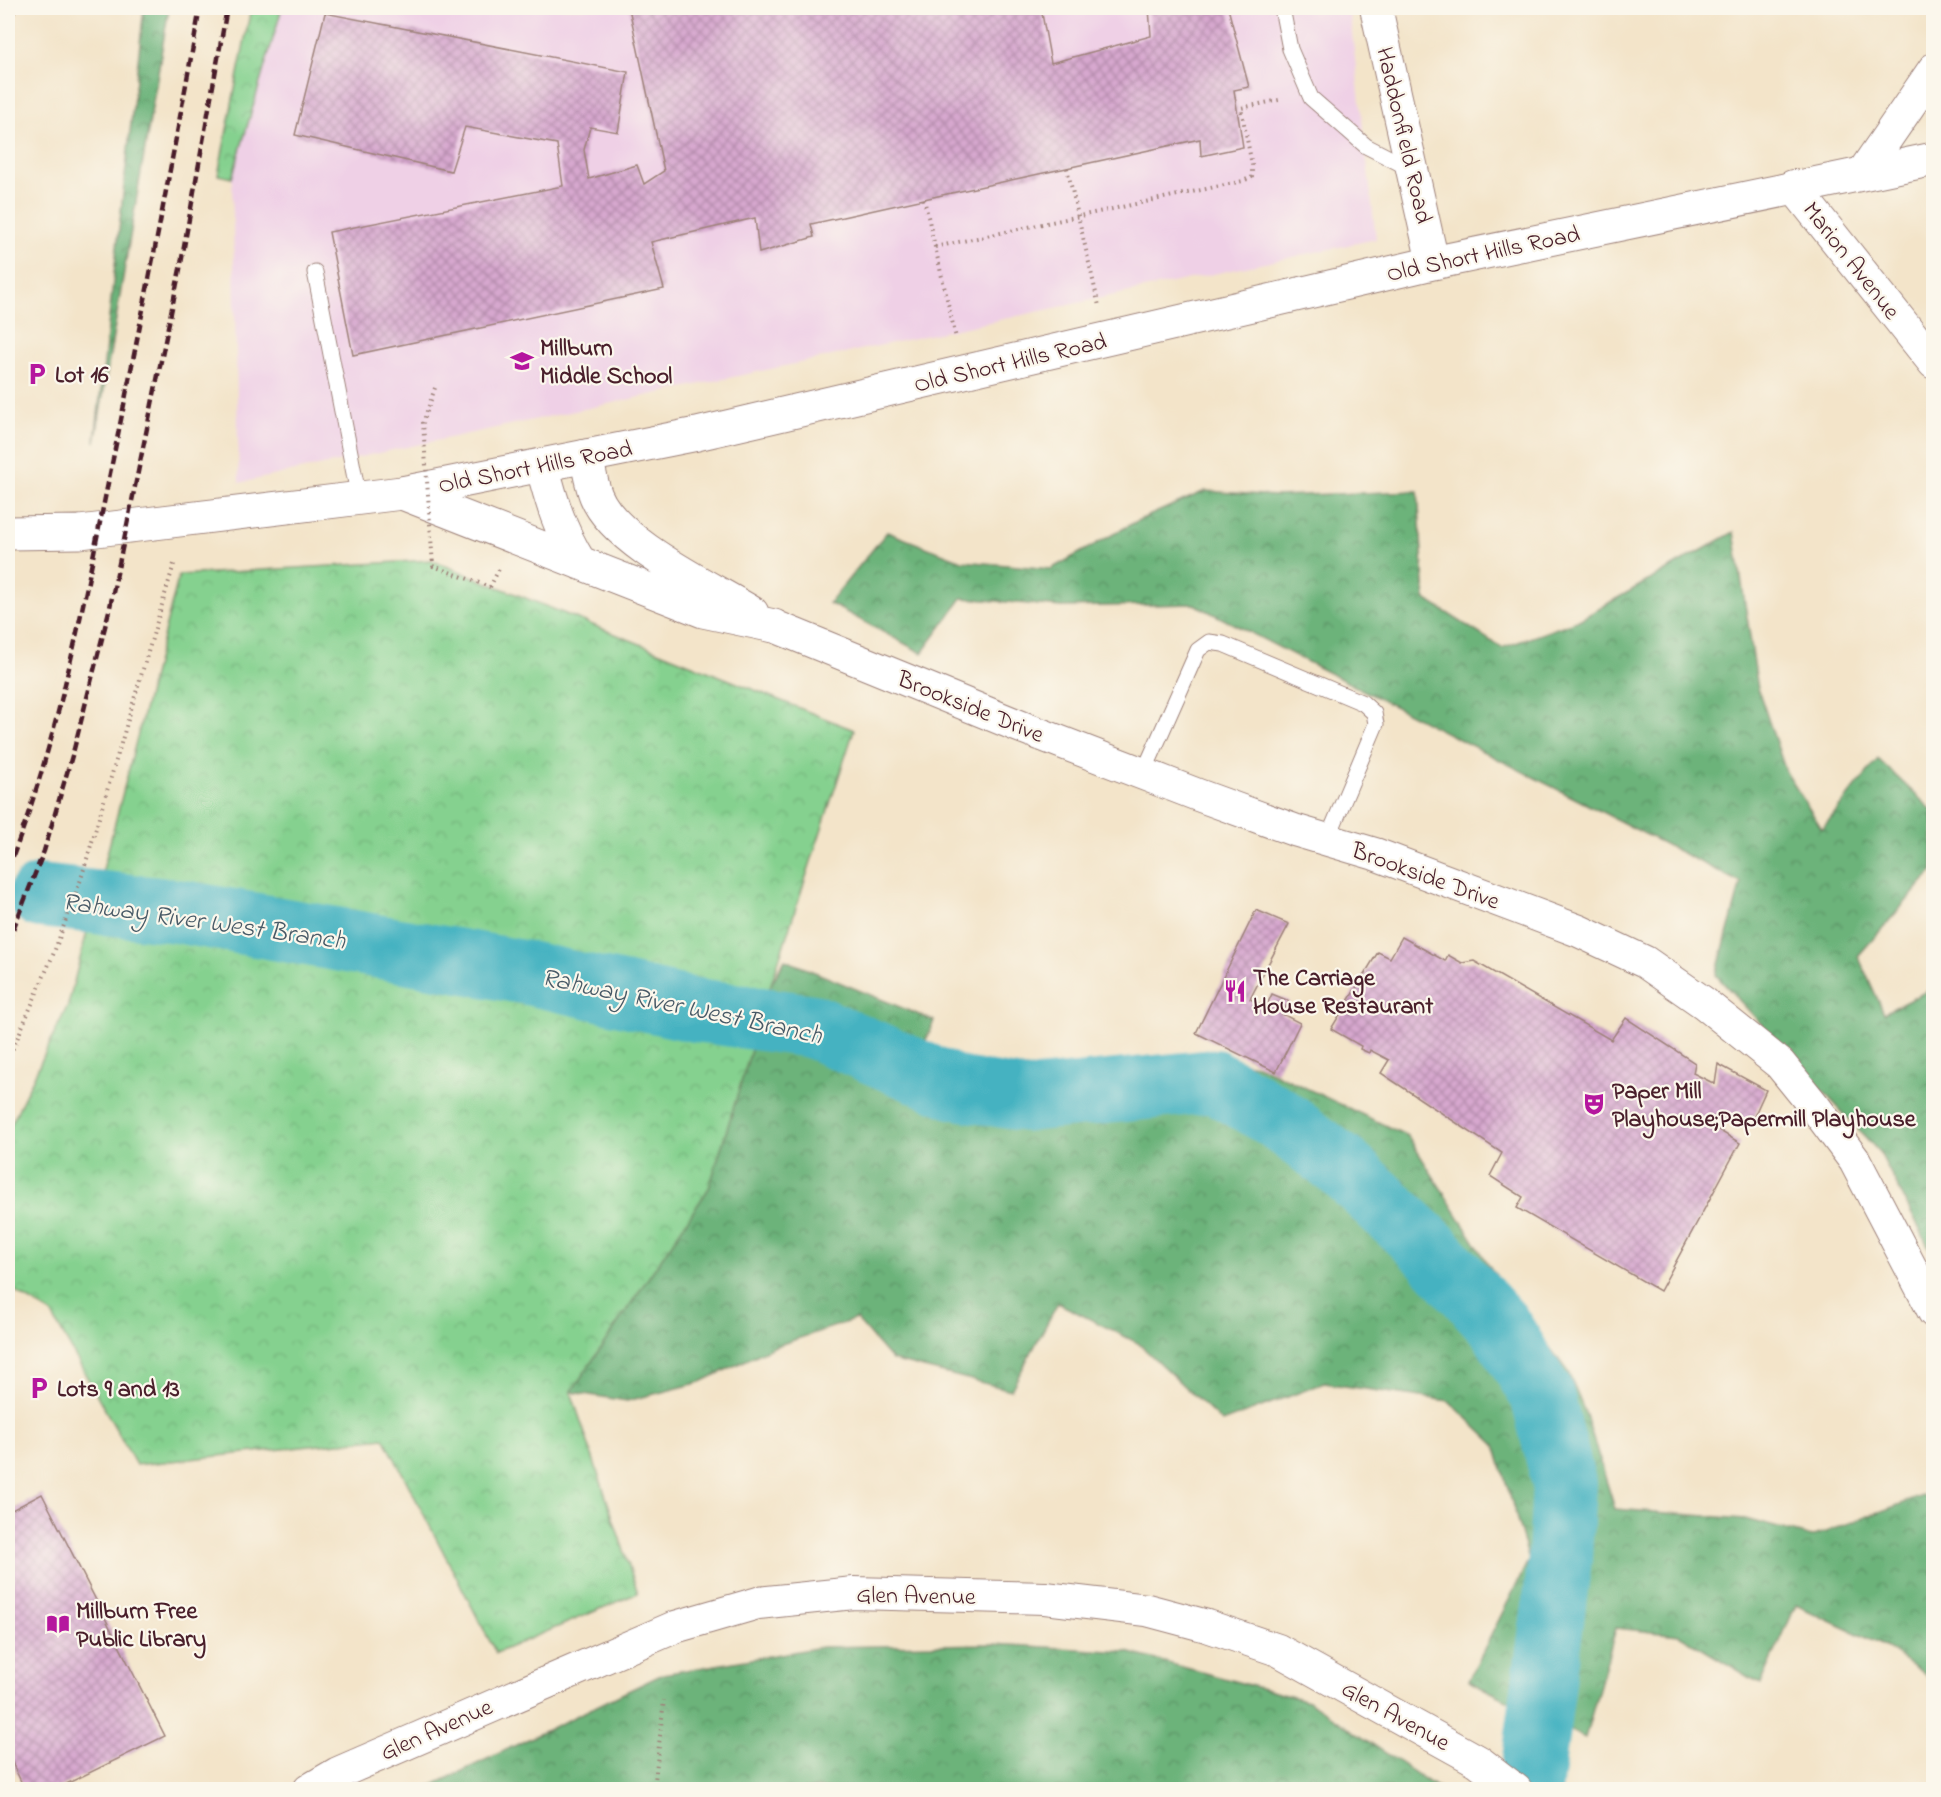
<svg xmlns="http://www.w3.org/2000/svg" width="1941" height="1797" font-family="'Indie Flower',sans-serif">
  <style>
    .built { fill: #efd0e6 }
    .forest { fill: url(#forest-crowns); stroke: #5b6952; stroke-width: 1.5 }
    .park { fill: url(#park-crowns); stroke: #68785d; stroke-width: 1.5 }
    .lines { fill: none; stroke-linecap: round; stroke-linejoin: round }
    .river { stroke: #45b2c1; stroke-width: 64 }
    .building { fill: url(#building-cross-hatch) }
    .lane-casing { stroke: #9e827a; stroke-width: 17 }
    .street-casing { stroke: #9e827a; stroke-width: 34 }
    .secondary-casing { stroke: #9e827a; stroke-width: 35 }
    .primary-casing { stroke: #9e827a; stroke-width: 35 }
    .path { stroke: #9e827a; stroke-width: 4; stroke-dasharray: 1.5 4.5; stroke-linecap: butt }
    .lane { stroke: #fff; stroke-width: 15 }
    .street { stroke: #fff; stroke-width: 32 }
    .secondary { stroke: #fff; stroke-width: 33 }
    .primary { stroke: #fff; stroke-width: 33 }
    .rail { stroke: #4a1f2b; stroke-width: 4.5; stroke-dasharray: 9 4.5; stroke-linecap: butt }
    .path-bridge { stroke: #9e827a; stroke-width: 4; stroke-dasharray: 1.5 4.5; stroke-linecap: butt }
    .labels { text-anchor: middle; stroke-width: 4.5; stroke-linejoin: round; paint-order: stroke }
    .street-label { font-size: 24px; fill: #4a1f2b; stroke: #fbf7ec }
    .poi-label { font-size: 24px; font-weight: bold; fill: #4a1f2b; stroke: #fbf7ec; text-anchor: start }
    .water-label { font-size: 26px; font-style: italic; fill: #485a67; stroke: #fbf7ec }
  </style>
  <defs>
    <pattern id="forest-crowns" width="20" height="18" patternUnits="userSpaceOnUse" patternTransform="scale(1.5)"><rect width="20" height="18" fill="#6cb37a"/><path d="M2 6a3 3 0 1 1 6 0M12 15a3 3 0 1 1 6 0" fill="none" stroke="#5b9164"/></pattern>
    <pattern id="park-crowns" width="20" height="18" patternUnits="userSpaceOnUse" patternTransform="scale(1.5)"><rect width="20" height="18" fill="#85d18f"/><path d="M2 6a3 3 0 1 1 6 0M12 15a3 3 0 1 1 6 0" fill="none" stroke="#74b37c"/></pattern>
    <pattern id="building-cross-hatch" width="8" height="8" patternUnits="userSpaceOnUse" patternTransform="scale(1.5)"><rect width="8" height="8" fill="#d7a8cf"/><path d="M0 0l8 8M0 8l8-8" fill="none" stroke="#b088a8"/></pattern>
  </defs>
  <rect width="100%" height="100%" fill="#fbf7ec"/>
  <filter id="ink" filterUnits="userSpaceOnUse"><feTurbulence type="fractalNoise" baseFrequency=".0167" numOctaves="2"/><feDisplacementMap in="SourceGraphic" scale="12" xChannelSelector="R" yChannelSelector="G"/><feConvolveMatrix kernelMatrix="1 2 1 2 8 2 1 2 1" color-interpolation-filters="sRGB"/></filter>
  <filter id="wash" filterUnits="userSpaceOnUse"><feTurbulence type="fractalNoise" baseFrequency=".008" numOctaves="4" result="noise"/><feDisplacementMap in="SourceGraphic" scale="24" xChannelSelector="R" yChannelSelector="G"/><feGaussianBlur stdDeviation="1.35" result="paint"/><feColorMatrix in="noise" values="0 0 0 0 0 0 0 0 0 0 0 0 0 0 0 0 0 1.4 0 .05"/><feComposite in="paint" operator="in"/></filter>
  <g filter="url(#wash)">
    <rect width="100%" height="100%" fill="#f3e4c9"/>
    <path class="built" d="M 282,8 L 1349,8 L 1376,239 L 239,483 L 232,178 Z"/>
    <path class="forest" d="M 144,8 L 169,8 L 95,442 Z
      M 1205,491 L 1276,496 L 1418,491 L 1425,599 L 1502,648 L 1579,620 L 1734,532 L 1758,689 L 1786,772 L 1822,829 L 1878,759 L 1933,811 L 1933,871 L 1858,956 L 1884,1013 L 1933,988 L 1933,1255 L 1880,1153 L 1716,975 L 1741,883 L 1194,604 L 1062,607 L 962,598 L 922,653 L 829,603 L 887,532 L 962,561 L 1051,569 L 1137,521 Z
      M 785,960 L 934,1021 L 923,1047 L 979,1067 L 1010,1066 L 1052,1072 L 1183,1054 L 1257,1065 L 1408,1136 L 1492,1270 L 1568,1372 L 1586,1415 L 1615,1509 L 1745,1519 L 1812,1537 L 1925,1495 L 1933,1496 L 1933,1680 L 1884,1646 L 1796,1605 L 1761,1684 L 1679,1635 L 1616,1628 L 1585,1738 L 1468,1681 L 1529,1560 L 1495,1445 L 1449,1401 L 1324,1383 L 1222,1422 L 1138,1343 L 1058,1303 L 1011,1390 L 892,1360 L 856,1319 L 773,1347 L 701,1382 L 627,1401 L 571,1392 L 709,1188 L 771,984 Z
      M 993,1644 L 1127,1652 L 1308,1701 L 1439,1789 L 425,1789 L 663,1674 L 822,1647 Z"/>
    <path class="park" d="M 251,8 L 282,8 L 232,178 L 218,175 Z
      M 431,560 L 854,730 L 771,984 L 709,1188 L 571,1392 L 638,1593 L 496,1653 L 384,1438 L 136,1465 L 51,1313 L 8,1287 L 8,1131 L 68,1005 L 179,575 Z"/>
    <g class="lines">
      <path class="river" d="M 40,896 L 177,911 L 528,973 L 689,1009 L 812,1026 L 956,1088 L 1027,1100 L 1214,1081 L 1275,1116 L 1344,1168 L 1428,1247 L 1499,1325 L 1542,1395 L 1564,1483 L 1560,1559 L 1530,1790"/>
    </g>
    <g id="blocks">
      <path class="building" d="M 629,8 L 1041,8 L 1051,63 L 1151,36 L 1149,8 L 1228,8 L 1249,87 L 1234,90 L 1243,147 L 1201,156 L 1200,139 L 924,199 L 811,224 L 814,237 L 759,253 L 755,218 L 651,242 L 664,289 L 353,355 L 329,232 L 563,186 L 557,144 L 465,127 L 451,171 L 295,135 L 325,13 L 628,72 L 618,132 L 590,127 L 584,150 L 589,179 L 637,165 L 644,184 L 664,171 Z
        M 1256,910 L 1289,924 L 1250,999 L 1266,1007 L 1272,994 L 1289,1001 L 1282,1014 L 1300,1023 L 1276,1072 L 1196,1033 Z
        M 1402,937 L 1445,961 L 1448,955 L 1462,963 L 1474,961 L 1611,1040 L 1626,1018 L 1695,1063 L 1693,1073 L 1715,1084 L 1718,1064 L 1766,1090 L 1751,1123 L 1715,1117 L 1710,1125 L 1740,1143 L 1660,1291 L 1517,1208 L 1523,1197 L 1490,1176 L 1502,1153 L 1381,1073 L 1389,1060 L 1370,1050 L 1369,1053 L 1360,1049 L 1361,1046 L 1331,1029 L 1378,952 L 1390,958 Z
        M 42,1494 L 165,1736 L 54,1790 L 25,1790 L 8,1754 L 8,1512 Z"/>
    </g>
  </g>
  <g filter="url(#ink)">
    <use href="#blocks" fill-opacity="0" stroke="#9e827a" stroke-width="1.5"/>
    <g class="lines">
      <g class="lane-casing">
        <path id="lane" d="M 1282,8 L 1290,49 L 1311,98 L 1366,146 L 1411,169
          M 8,10 L 8,8
          M 315,272 L 359,499
          M 1143,774 L 1198,650 L 1209,642 L 1223,644 L 1363,703 L 1374,713 L 1376,724 L 1327,840"/>
      </g>
      <g class="street-casing">
        <path id="street" d="M 1376,8 L 1433,263
          M 1862,174 L 1934,69
          M 1793,186 L 1934,363
          M 774,626 L 1019,726 L 1198,795 L 1294,830 L 1375,854 L 1579,931 L 1645,962 L 1704,1003 L 1780,1064 L 1814,1106 L 1855,1161 L 1934,1312
          M 309,1790 L 338,1773 L 675,1627 L 758,1603 L 854,1593 L 1045,1598 L 1147,1610 L 1207,1626 L 1278,1650 L 1478,1761 L 1516,1790"/>
      </g>
      <g class="secondary-casing">
        <path id="secondary" d="M 586,456 C 589,468 591,484 596,496 C 615,543 708,586 752,613
          M 542,465 C 551,500 560,531 580,563
          M 402,493 L 703,611 L 774,626"/>
      </g>
      <g class="primary-casing">
        <path id="primary" d="M 8,533 L 80,532 L 402,493 L 697,434 L 1433,263 L 1934,159"/>
      </g>
      <path class="path" d="M 1067,168 L 1099,306
        M 924,199 L 956,338
        M 935,247 L 1243,181 L 1252,177 L 1252,165 L 1241,108 L 1279,100
        M 490,587 L 499,569
        M 8,1060 L 53,955 L 81,879 L 174,564
        M 654,1790 L 664,1700"/>
      <use href="#lane" class="lane"/>
      <use href="#street" class="street"/>
      <use href="#secondary" class="secondary"/>
      <use href="#primary" class="primary"/>
      <path class="rail" d="M 8,869 C 56,748 81,616 107,488 C 140,328 171,168 200,8
        M 8,942 L 44,851 L 74,749 L 110,607 L 180,269 L 227,8"/>
      <path class="path-bridge" d="M 435,388 L 423,423 L 433,566 L 490,587"/>
    </g>
  </g>
  <defs>
    <g id="school-bare" transform="scale(1.8)"><path d="M0-5L7-2L0 1L-7-2ZM-4 1L0 2.5L4 1V4Q0 6-4 4Z" fill="#b5179e" stroke="#fbf7ec" stroke-width="2.5" paint-order="stroke"/></g>
    <g id="parking-bare" transform="scale(1.8)"><path d="M-3.5-5.5H1a3.5 3.5 0 0 1 0 7H-1V5.5H-3.5ZM-1-3.4V-.6H.8a1.4 1.4 0 0 0 0-2.8Z" fill="#b5179e" stroke="#fbf7ec" stroke-width="2.5" paint-order="stroke"/></g>
    <g id="restaurant-bare" transform="scale(1.8)"><path d="M-5-6h1v4h1v-4h1v4h1v-4h1v5L-1.5 .5V6h-2V.5L-5-1ZM5-6V6H3V1.5H1.5Q1.5-4 5-6Z" fill="#b5179e" stroke="#fbf7ec" stroke-width="2.5" paint-order="stroke"/></g>
    <g id="theatre-bare" transform="scale(1.8)"><path d="M-5-5.5Q0-4 5-5.5V0Q5 5 0 6Q-5 5-5 0ZM-3.3-2.5H-1v1.5H-3.3ZM1-2.5H3.3v1.5H1ZM-2.8 1Q0 5.5 2.8 1Z" fill="#b5179e" stroke="#fbf7ec" stroke-width="2.5" paint-order="stroke"/></g>
    <g id="library-bare" transform="scale(1.8)"><path d="M-6-4Q-3-5.5-.7-3.5V5Q-3 3-6 4ZM6-4Q3-5.5 .7-3.5V5Q3 3 6 4Z" fill="#b5179e" stroke="#fbf7ec" stroke-width="2.5" paint-order="stroke"/></g>
  </defs>
  <g fill-rule="evenodd">
    <use href="#school-bare" x="522" y="361"/>
    <use href="#parking-bare" x="37" y="374"/>
    <use href="#restaurant-bare" x="1235" y="991"/>
    <use href="#theatre-bare" x="1594" y="1104"/>
    <use href="#parking-bare" x="39" y="1388"/>
    <use href="#library-bare" x="58" y="1624"/>
  </g>
  <g class="labels">
    <g class="street-label">
      <text transform="translate(1405 135) rotate(77)" y="8">Haddonfield Road</text>
      <text transform="translate(1483 253) rotate(-12)" y="8">Old Short Hills Road</text>
      <text transform="translate(1852 260) rotate(52)" y="8">Marion Avenue</text>
      <text transform="translate(1010 362) rotate(-13)" y="8">Old Short Hills Road</text>
      <text transform="translate(535 466) rotate(-11)" y="8">Old Short Hills Road</text>
      <text transform="translate(971 706) rotate(22)" y="8">Brookside Drive</text>
      <text transform="translate(1426 875) rotate(20)" y="8">Brookside Drive</text>
      <text transform="translate(916 1595) rotate(1)" y="8">Glen Avenue</text>
      <text transform="translate(1396 1715) rotate(29)" y="8">Glen Avenue</text>
      <text transform="translate(436 1729) rotate(-24)" y="8">Glen Avenue</text>
    </g>
    <g class="poi-label">
      <text x="540" y="355">Millburn<tspan x="540" dy="28">Middle School</tspan></text>
      <text x="55" y="382">Lot 16</text>
      <text x="1253" y="985">The Carriage<tspan x="1253" dy="28">House Restaurant</tspan></text>
      <text x="1612" y="1098">Paper Mill<tspan x="1612" dy="28">Playhouse;Papermill Playhouse</tspan></text>
      <text x="57" y="1396">Lots 9 and 13</text>
      <text x="76" y="1618">Millburn Free<tspan x="76" dy="28">Public Library</tspan></text>
    </g>
    <g class="water-label">
      <text transform="translate(204 920) rotate(8)" y="9">Rahway River West Branch</text>
      <text transform="translate(682 1005) rotate(12)" y="9">Rahway River West Branch</text>
    </g>
  </g>
  <rect width="1941" height="1797" fill="none" stroke="#fbf7ec" stroke-width="30"/>
</svg>
